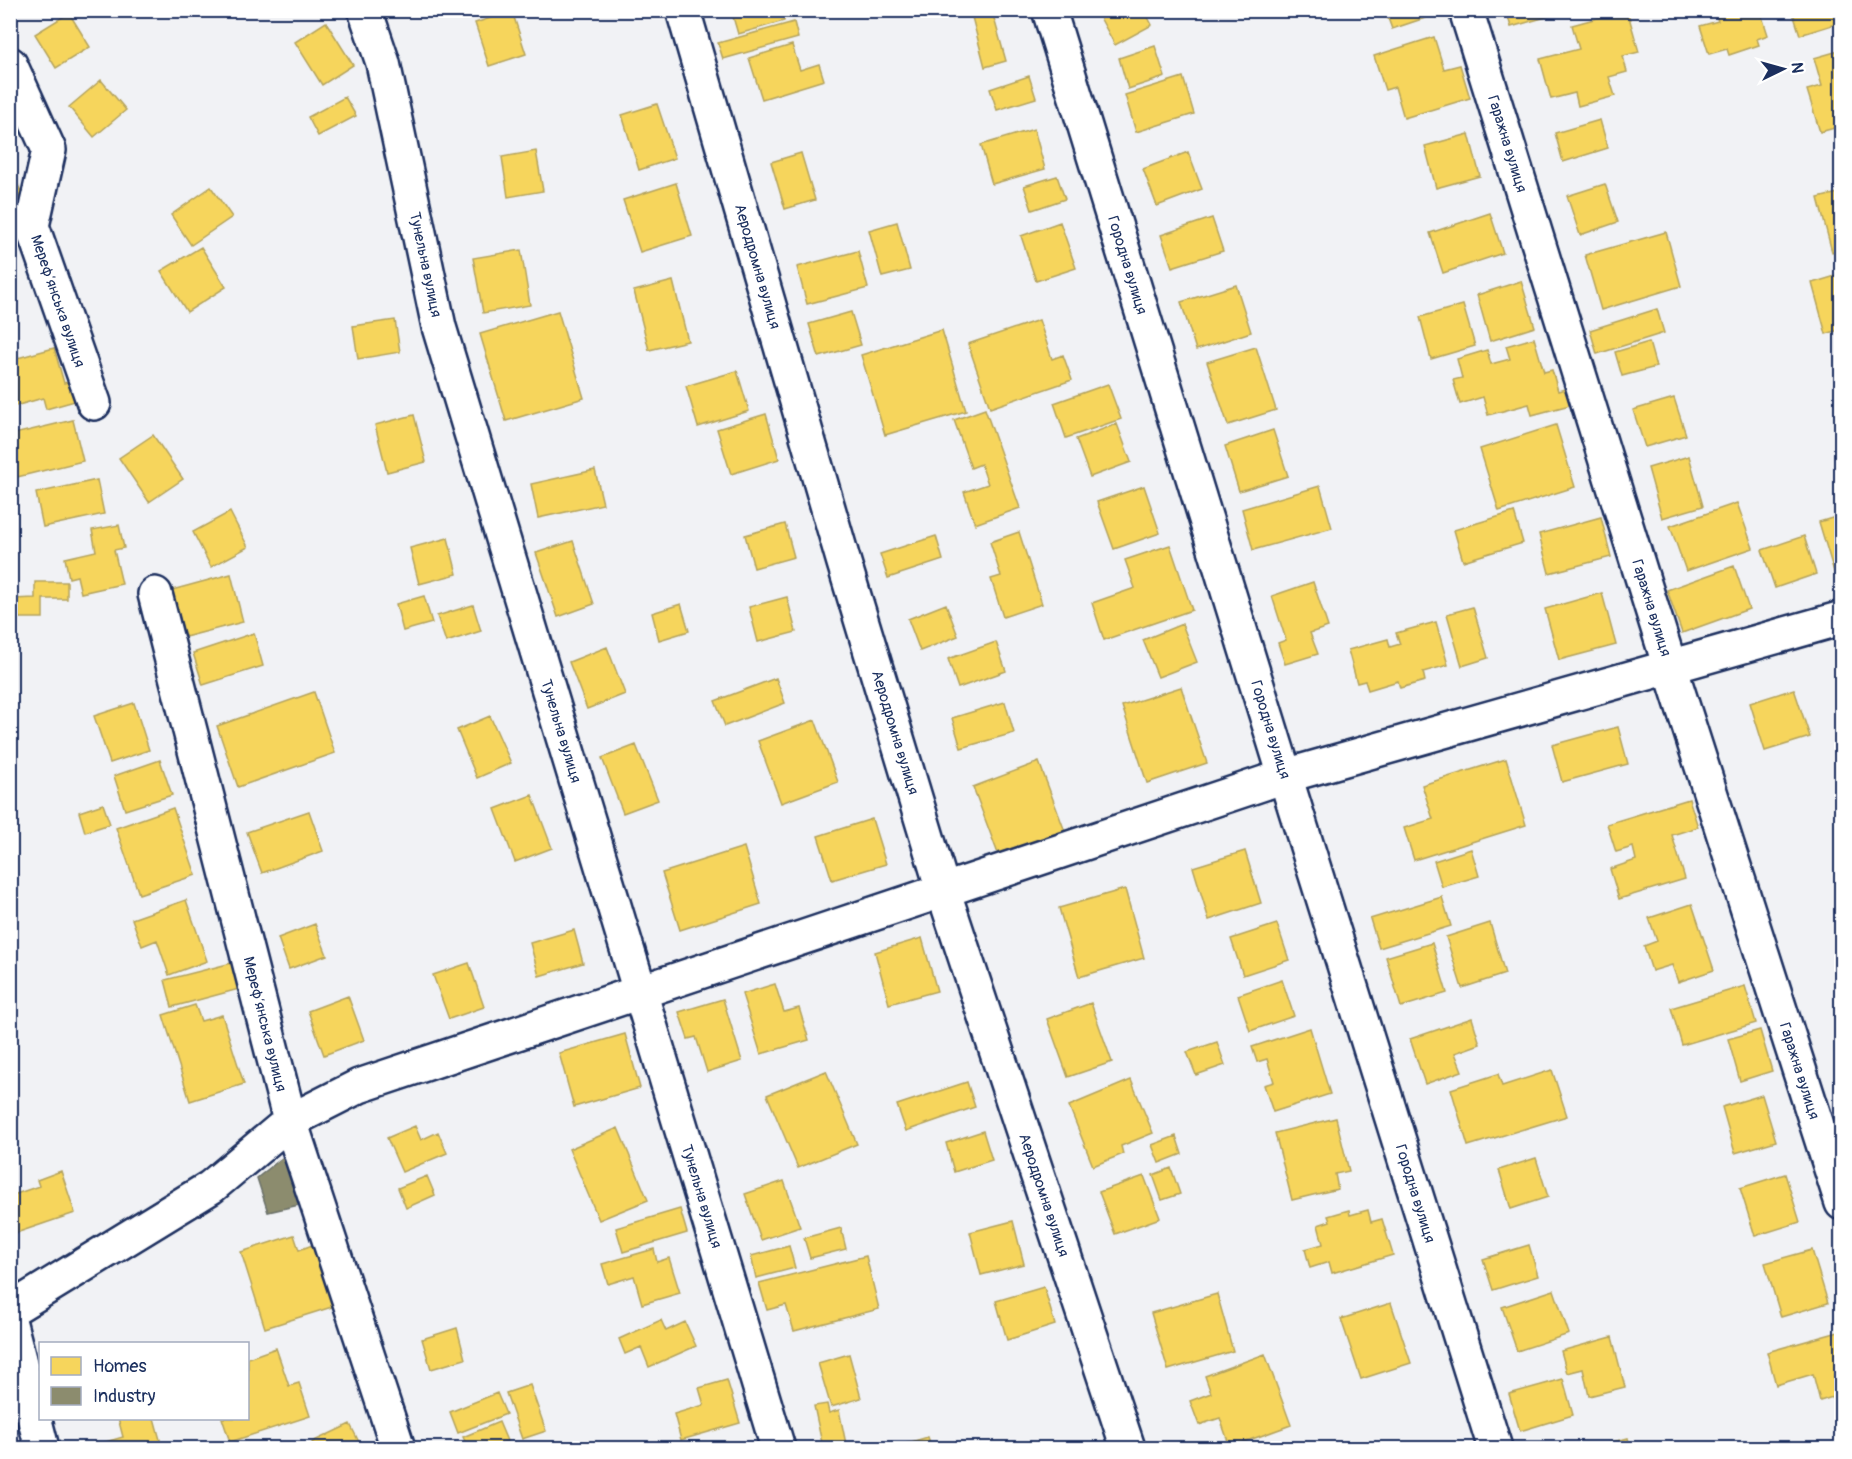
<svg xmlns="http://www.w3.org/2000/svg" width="1852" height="1459" font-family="Pangolin,sans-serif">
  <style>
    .homes { fill: #f6d55c; stroke: #b4a35d; stroke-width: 1.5 }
    .industry { fill: #8c8c6e; stroke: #6a7069; stroke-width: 1.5 }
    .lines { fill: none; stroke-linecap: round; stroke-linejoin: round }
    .minor-casing { stroke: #1b2f5e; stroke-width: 38 }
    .minor { stroke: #fff; stroke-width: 33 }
    .labels { text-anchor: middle; stroke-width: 6; stroke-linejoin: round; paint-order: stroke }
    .street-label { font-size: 15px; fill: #1b2f5e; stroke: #fff }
  </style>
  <rect width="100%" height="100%" fill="#f1f2f5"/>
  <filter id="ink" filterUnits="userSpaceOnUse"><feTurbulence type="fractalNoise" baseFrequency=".0167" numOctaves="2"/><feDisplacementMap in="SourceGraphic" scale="12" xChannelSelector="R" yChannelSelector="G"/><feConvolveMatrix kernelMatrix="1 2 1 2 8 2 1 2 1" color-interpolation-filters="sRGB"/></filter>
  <g filter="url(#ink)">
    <path class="homes" d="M 731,10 L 781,10 L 784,21 L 738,34 Z
      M 1096,10 L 1144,10 L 1152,25 L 1115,45 Z
      M 1385,10 L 1432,10 L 1434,15 L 1392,29 Z
      M 1506,10 L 1571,10 L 1511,27 Z
      M 1627,10 L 1639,52 L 1623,56 L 1627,72 L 1609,77 L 1615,96 L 1578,106 L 1575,93 L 1551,99 L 1540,59 L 1579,49 L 1572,25 Z
      M 1714,10 L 1760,10 L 1768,35 L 1757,39 L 1759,45 L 1729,55 L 1727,49 L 1709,54 L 1700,26 L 1718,21 Z
      M 1792,10 L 1842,10 L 1842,22 L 1800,35 Z
      M 512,11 L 526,54 L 489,66 L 475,23 Z
      M 992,11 L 1006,61 L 985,67 L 972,17 Z
      M 69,13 L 90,47 L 56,68 L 35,34 Z
      M 326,22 L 353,65 L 322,85 L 295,42 Z
      M 794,22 L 798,38 L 723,59 L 718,43 Z
      M 1434,37 L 1444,69 L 1460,65 L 1470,98 L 1404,118 L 1395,87 L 1385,90 L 1374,56 Z
      M 792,45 L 800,70 L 819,64 L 824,80 L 762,99 L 749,58 Z
      M 1155,46 L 1165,77 L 1128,89 L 1119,58 Z
      M 1842,50 L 1842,126 L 1820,132 L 1807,90 L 1822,86 L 1814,58 Z
      M 1029,76 L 1036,98 L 997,110 L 990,89 Z
      M 1183,77 L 1194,114 L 1136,132 L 1125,95 Z
      M 101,80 L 126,110 L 94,137 L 69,107 Z
      M 345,97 L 356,116 L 318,136 L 308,117 Z
      M 657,104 L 675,158 L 639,170 L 622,115 Z
      M 1600,120 L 1608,148 L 1563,162 L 1555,133 Z
      M 1034,129 L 1045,169 L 992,184 L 981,145 Z
      M 1469,134 L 1480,176 L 1436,188 L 1425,146 Z
      M 536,151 L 543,191 L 508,197 L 502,157 Z
      M 1188,152 L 1202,189 L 1157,206 L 1143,169 Z
      M 801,153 L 815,200 L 785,209 L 771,162 Z
      M 10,170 L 26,201 L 10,209 Z
      M 1057,176 L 1065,199 L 1032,210 L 1024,186 Z
      M 676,183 L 692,236 L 640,252 L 623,200 Z
      M 1605,184 L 1618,222 L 1580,235 L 1567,196 Z
      M 211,187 L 232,217 L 191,245 L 171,215 Z
      M 1842,192 L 1842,250 L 1832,252 L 1818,198 Z
      M 1490,213 L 1503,253 L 1443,273 L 1430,233 Z
      M 1212,218 L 1223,251 L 1172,267 L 1161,235 Z
      M 897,222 L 910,270 L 882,277 L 869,230 Z
      M 1060,222 L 1076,268 L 1036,281 L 1021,236 Z
      M 1666,232 L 1681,286 L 1601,310 L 1585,255 Z
      M 201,247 L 226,287 L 187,312 L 161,271 Z
      M 521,250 L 530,305 L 483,313 L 473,258 Z
      M 858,251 L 868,288 L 807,304 L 797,267 Z
      M 1842,274 L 1842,329 L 1826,334 L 1812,283 Z
      M 673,281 L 688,341 L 649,350 L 634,291 Z
      M 1521,281 L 1535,327 L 1490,341 L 1477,295 Z
      M 1236,285 L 1251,332 L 1196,350 L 1181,302 Z
      M 1463,305 L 1475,346 L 1431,359 L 1420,317 Z
      M 1657,309 L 1664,333 L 1597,354 L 1590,330 Z
      M 558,311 L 584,398 L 506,421 L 480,334 Z
      M 851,312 L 861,345 L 819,357 L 809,324 Z
      M 395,320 L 400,352 L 358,359 L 353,326 Z
      M 1039,320 L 1052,359 L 1063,355 L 1072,380 L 990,408 L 968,344 Z
      M 942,330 L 966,411 L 885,435 L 861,355 Z
      M 1534,338 L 1544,372 L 1552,370 L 1558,391 L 1565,389 L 1570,405 L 1532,415 L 1529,404 L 1488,415 L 1483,397 L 1460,404 L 1453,380 L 1462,378 L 1457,359 L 1487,350 L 1491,364 L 1510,359 L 1506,346 Z
      M 1649,342 L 1656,367 L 1622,376 L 1615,352 Z
      M 1256,347 L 1276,410 L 1228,425 L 1207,362 Z
      M 54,348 L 64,383 L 76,380 L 82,399 L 46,409 L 43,398 L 15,406 L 10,390 L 10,360 Z
      M 737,371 L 749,411 L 698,427 L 686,386 Z
      M 1108,384 L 1121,419 L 1066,438 L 1054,403 Z
      M 1674,398 L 1686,435 L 1645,447 L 1633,410 Z
      M 985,409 L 1020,508 L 975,524 L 964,492 L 988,484 L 981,464 L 971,468 L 954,420 Z
      M 766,414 L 779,459 L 731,474 L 717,429 Z
      M 414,415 L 426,462 L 387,472 L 375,425 Z
      M 73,420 L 83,461 L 17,477 L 10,448 L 10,435 Z
      M 1117,424 L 1131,462 L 1090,477 L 1076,439 Z
      M 1556,425 L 1575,487 L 1499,511 L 1480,449 Z
      M 1273,430 L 1288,476 L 1239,491 L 1225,446 Z
      M 153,435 L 183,479 L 149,502 L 119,458 Z
      M 1689,456 L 1703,506 L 1662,518 L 1648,468 Z
      M 595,470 L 603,504 L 538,518 L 531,484 Z
      M 97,480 L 104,514 L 43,527 L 36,493 Z
      M 1144,486 L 1160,533 L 1114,549 L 1097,502 Z
      M 1320,486 L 1332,528 L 1253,550 L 1242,509 Z
      M 1737,503 L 1753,548 L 1686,571 L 1670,526 Z
      M 230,512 L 248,547 L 211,567 L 193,532 Z
      M 1514,512 L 1523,543 L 1463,561 L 1454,530 Z
      M 1842,515 L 1842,573 L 1835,575 L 1819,522 Z
      M 1601,517 L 1611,557 L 1549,573 L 1539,534 Z
      M 785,524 L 794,557 L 754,568 L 745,535 Z
      M 119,525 L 124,548 L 114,550 L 122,584 L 81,593 L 77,576 L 69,578 L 65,558 L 96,551 L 92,530 Z
      M 1019,532 L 1042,604 L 1003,617 L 991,579 L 1001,576 L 990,542 Z
      M 936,536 L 943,560 L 888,578 L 880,554 Z
      M 1804,536 L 1816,574 L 1775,588 L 1762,550 Z
      M 448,538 L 457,574 L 419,584 L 410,548 Z
      M 573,541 L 594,604 L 558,617 L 536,553 Z
      M 1170,545 L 1192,610 L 1104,640 L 1092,603 L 1135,588 L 1125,560 Z
      M 1734,566 L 1749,609 L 1682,633 L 1667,590 Z
      M 231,574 L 243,622 L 185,637 L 172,590 Z
      M 35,582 L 67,582 L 67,599 L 43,599 L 43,618 L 12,618 L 12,599 L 35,598 Z
      M 1313,582 L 1328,627 L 1310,633 L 1318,654 L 1285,664 L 1278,643 L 1286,640 L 1272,596 Z
      M 1602,593 L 1616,645 L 1559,660 L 1545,609 Z
      M 424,596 L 432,623 L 403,631 L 396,604 Z
      M 787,597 L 796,632 L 758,642 L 749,607 Z
      M 681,604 L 689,631 L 659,640 L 652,613 Z
      M 946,604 L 958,636 L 920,651 L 908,619 Z
      M 473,605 L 481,631 L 446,642 L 437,616 Z
      M 1473,607 L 1488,658 L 1462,666 L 1447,614 Z
      M 1436,622 L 1448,665 L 1423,672 L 1425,681 L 1400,688 L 1398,681 L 1368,690 L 1365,681 L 1357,683 L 1348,650 L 1388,639 L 1390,647 L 1400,644 L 1396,633 Z
      M 1182,624 L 1197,662 L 1158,677 L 1143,640 Z
      M 254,633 L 263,666 L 203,685 L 193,653 Z
      M 996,642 L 1006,671 L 958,688 L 948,659 Z
      M 607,647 L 625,694 L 587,709 L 569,662 Z
      M 776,678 L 785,703 L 725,726 L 715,701 Z
      M 1181,687 L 1207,763 L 1147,783 L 1122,706 Z
      M 1794,689 L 1810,737 L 1765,751 L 1750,703 Z
      M 314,692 L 335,753 L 238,787 L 217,726 Z
      M 1005,702 L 1014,733 L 961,748 L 952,718 Z
      M 134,703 L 149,750 L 110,763 L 94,716 Z
      M 490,716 L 511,763 L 477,778 L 457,730 Z
      M 815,720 L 838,782 L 781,803 L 758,741 Z
      M 1618,727 L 1628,764 L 1562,782 L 1552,745 Z
      M 636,745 L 658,800 L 623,813 L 602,758 Z
      M 1506,759 L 1526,825 L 1414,860 L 1404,828 L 1433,819 L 1422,785 Z
      M 160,760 L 172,795 L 125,810 L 114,776 Z
      M 1039,762 L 1066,834 L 1000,859 L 973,787 Z
      M 532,795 L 552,848 L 515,862 L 495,809 Z
      M 1689,799 L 1698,827 L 1672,835 L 1685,879 L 1619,899 L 1610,869 L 1636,860 L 1633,847 L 1616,852 L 1607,824 Z
      M 103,804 L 110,824 L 85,832 L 79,812 Z
      M 173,808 L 196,875 L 139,894 L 116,828 Z
      M 309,811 L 323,851 L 262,873 L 247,832 Z
      M 872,819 L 886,864 L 832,880 L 818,836 Z
      M 744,847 L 761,904 L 680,930 L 662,873 Z
      M 1471,849 L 1479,876 L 1442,887 L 1434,861 Z
      M 1245,851 L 1261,903 L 1209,920 L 1193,867 Z
      M 1125,889 L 1144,958 L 1079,977 L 1059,908 Z
      M 1442,897 L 1451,926 L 1379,948 L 1370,919 Z
      M 186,900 L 207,961 L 169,975 L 157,940 L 142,946 L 132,919 Z
      M 1692,904 L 1714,970 L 1678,982 L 1672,965 L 1652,971 L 1644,946 L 1657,941 L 1649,918 Z
      M 1490,923 L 1505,974 L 1462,988 L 1446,937 Z
      M 315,924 L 327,955 L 289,969 L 278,938 Z
      M 1277,924 L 1289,960 L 1243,975 L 1231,939 Z
      M 574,930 L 583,963 L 539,976 L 530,943 Z
      M 922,938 L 937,991 L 889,1004 L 875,952 Z
      M 1432,943 L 1447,993 L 1401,1007 L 1386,957 Z
      M 232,963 L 239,989 L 172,1007 L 165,980 Z
      M 469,963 L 484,1007 L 449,1019 L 433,975 Z
      M 1282,980 L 1294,1016 L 1250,1031 L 1238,995 Z
      M 775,984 L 784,1012 L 799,1008 L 809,1040 L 761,1054 L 742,994 Z
      M 1745,986 L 1756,1023 L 1682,1045 L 1671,1008 Z
      M 348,996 L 364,1040 L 324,1055 L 308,1011 Z
      M 723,999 L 742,1061 L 707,1072 L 696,1037 L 688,1039 L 679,1012 Z
      M 1091,1003 L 1112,1062 L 1068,1077 L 1047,1019 Z
      M 195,1005 L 201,1021 L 222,1015 L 244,1084 L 190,1101 L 163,1015 Z
      M 1472,1018 L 1480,1044 L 1455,1053 L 1462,1071 L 1425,1084 L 1410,1039 Z
      M 1310,1028 L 1330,1094 L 1273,1112 L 1264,1085 L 1274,1082 L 1267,1059 L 1257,1062 L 1252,1047 Z
      M 1760,1030 L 1772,1071 L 1740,1081 L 1728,1039 Z
      M 625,1034 L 640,1088 L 574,1107 L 559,1053 Z
      M 1217,1042 L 1225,1065 L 1196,1075 L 1187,1052 Z
      M 1552,1070 L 1567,1116 L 1468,1146 L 1451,1089 L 1498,1074 L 1502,1086 Z
      M 826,1071 L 857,1144 L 798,1168 L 767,1095 Z
      M 1131,1080 L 1153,1133 L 1121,1146 L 1123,1154 L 1093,1166 L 1069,1106 Z
      M 967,1082 L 975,1107 L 906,1131 L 897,1105 Z
      M 1762,1095 L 1776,1141 L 1735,1153 L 1722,1107 Z
      M 1336,1118 L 1349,1171 L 1335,1174 L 1338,1189 L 1292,1200 L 1275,1133 Z
      M 415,1126 L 421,1140 L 438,1132 L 447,1153 L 402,1172 L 387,1138 Z
      M 618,1128 L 648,1200 L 599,1220 L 569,1149 Z
      M 983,1131 L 992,1160 L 954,1172 L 946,1143 Z
      M 1176,1136 L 1182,1154 L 1159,1163 L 1152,1145 Z
      M 1536,1158 L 1548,1197 L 1511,1209 L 1499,1170 Z
      M 1171,1168 L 1180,1194 L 1162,1200 L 1153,1175 Z
      M 61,1171 L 75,1213 L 16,1233 L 10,1218 L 10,1196 L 39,1186 L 37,1180 Z
      M 1785,1174 L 1800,1222 L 1755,1236 L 1740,1188 Z
      M 427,1176 L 435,1195 L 406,1208 L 398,1188 Z
      M 1144,1176 L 1160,1218 L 1115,1234 L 1099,1192 Z
      M 784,1181 L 800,1227 L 761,1240 L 745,1194 Z
      M 680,1209 L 687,1233 L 623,1252 L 616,1228 Z
      M 1349,1210 L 1350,1215 L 1368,1210 L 1371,1222 L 1382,1219 L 1393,1255 L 1332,1273 L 1329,1262 L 1310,1268 L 1305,1249 L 1323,1244 L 1318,1225 L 1330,1221 L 1328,1216 Z
      M 1013,1221 L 1024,1264 L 981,1275 L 970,1232 Z
      M 841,1228 L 846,1249 L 810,1258 L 804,1238 Z
      M 294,1235 L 299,1250 L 315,1244 L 335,1306 L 265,1328 L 241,1252 Z
      M 1529,1245 L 1538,1276 L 1493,1290 L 1483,1259 Z
      M 789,1246 L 795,1268 L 756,1278 L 751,1256 Z
      M 654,1249 L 657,1262 L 669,1258 L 680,1293 L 642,1304 L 634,1276 L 608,1284 L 602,1264 Z
      M 1812,1250 L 1828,1303 L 1781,1317 L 1765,1263 Z
      M 866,1256 L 879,1309 L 794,1331 L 786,1305 L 767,1310 L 759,1283 Z
      M 1044,1287 L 1055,1325 L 1007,1340 L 996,1301 Z
      M 1554,1290 L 1569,1334 L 1517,1351 L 1502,1307 Z
      M 1217,1294 L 1233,1351 L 1168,1370 L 1151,1313 Z
      M 1391,1303 L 1411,1363 L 1361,1379 L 1341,1319 Z
      M 661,1320 L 666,1331 L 685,1322 L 696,1346 L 649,1367 L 641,1347 L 625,1354 L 619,1339 Z
      M 457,1328 L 465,1359 L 431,1369 L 422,1339 Z
      M 1842,1331 L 1842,1365 L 1837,1366 L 1842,1382 L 1842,1394 L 1820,1401 L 1813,1374 L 1776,1385 L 1767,1352 Z
      M 1612,1337 L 1625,1387 L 1589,1396 L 1583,1369 L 1567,1373 L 1561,1351 Z
      M 276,1348 L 289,1386 L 299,1383 L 310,1416 L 230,1442 L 222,1418 L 248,1418 L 248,1358 Z
      M 849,1354 L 861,1398 L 831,1407 L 818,1363 Z
      M 1265,1354 L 1291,1425 L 1230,1447 L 1220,1418 L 1199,1425 L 1190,1401 L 1211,1393 L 1205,1376 Z
      M 1563,1379 L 1573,1415 L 1520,1431 L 1509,1394 Z
      M 727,1380 L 740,1423 L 681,1440 L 674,1414 L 704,1405 L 699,1388 Z
      M 530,1385 L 546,1431 L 522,1439 L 506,1393 Z
      M 497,1393 L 506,1414 L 458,1433 L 450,1412 Z
      M 827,1404 L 829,1413 L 839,1410 L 846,1444 L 823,1448 L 814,1406 Z
      M 118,1418 L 154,1418 L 162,1447 L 103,1448 L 102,1443 L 123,1437 Z
      M 499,1422 L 507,1441 L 489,1448 L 468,1448 L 463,1437 Z
      M 350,1424 L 362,1448 L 315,1448 L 312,1442 Z
      M 928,1437 L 932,1448 L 891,1448 Z
      M 1628,1438 L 1631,1448 L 1591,1448 Z
      M 727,1441 L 730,1448 L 706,1448 Z"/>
    <path class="industry" d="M 282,1158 L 294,1162 L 308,1203 L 268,1212 L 257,1178 Z"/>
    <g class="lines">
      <g class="minor-casing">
        <g id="minor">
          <path id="s1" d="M 365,10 L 383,63 L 439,327 L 778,1448"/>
          <path id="s2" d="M 683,10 L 844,563 L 943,890 L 1128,1448"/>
          <path id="s3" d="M 1049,10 L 1285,776 L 1495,1448"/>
          <path id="s4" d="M 1466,10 L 1670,667 L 1842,1203"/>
          <path d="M 10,64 L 49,150 L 32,226 L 94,403"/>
          <path d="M 155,594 L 290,1121 L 398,1448"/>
          <path d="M 10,1310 L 211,1187 L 290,1121 L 359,1086 L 1285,776 L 1842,618"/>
          <path d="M 10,1324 L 42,1448"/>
        </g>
      </g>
      <use href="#minor" class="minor"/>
    </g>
  </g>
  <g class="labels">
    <g class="street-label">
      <text dy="5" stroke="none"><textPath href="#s4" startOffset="140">Гаражна вулиця</textPath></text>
      <text dy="5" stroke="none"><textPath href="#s1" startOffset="262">Тунельна вулиця</textPath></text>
      <text dy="5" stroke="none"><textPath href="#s3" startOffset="267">Городна вулиця</textPath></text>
      <text dy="5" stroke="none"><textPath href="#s2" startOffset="267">Аеродромна вулиця</textPath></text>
      <text transform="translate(58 301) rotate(71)" y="5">Мерефʼянська вулиця</text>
      <text dy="5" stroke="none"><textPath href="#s4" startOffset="626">Гаражна вулиця</textPath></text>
      <text dy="5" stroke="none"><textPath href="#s3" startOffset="753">Городна вулиця</textPath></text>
      <text dy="5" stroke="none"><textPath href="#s1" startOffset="748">Тунельна вулиця</textPath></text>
      <text dy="5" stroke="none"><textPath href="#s2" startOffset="753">Аеродромна вулиця</textPath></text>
      <text transform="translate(265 1024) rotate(76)" y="5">Мерефʼянська вулиця</text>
      <text dy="5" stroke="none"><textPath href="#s4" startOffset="1112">Гаражна вулиця</textPath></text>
      <text dy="5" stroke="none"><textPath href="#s3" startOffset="1239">Городна вулиця</textPath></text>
      <text dy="5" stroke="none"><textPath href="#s2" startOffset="1239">Аеродромна вулиця</textPath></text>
      <text dy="5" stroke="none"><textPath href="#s1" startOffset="1234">Тунельна вулиця</textPath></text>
    </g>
  </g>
  <rect width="1852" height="1459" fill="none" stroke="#fff" stroke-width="36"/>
  <rect x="18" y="18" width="1816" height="1423" fill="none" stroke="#1b2f5e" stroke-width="2" filter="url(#ink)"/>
  <rect x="39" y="1342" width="210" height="78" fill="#ffffff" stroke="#a4acbf" stroke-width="1.5"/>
  <rect x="51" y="1357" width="30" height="18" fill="#f6d55c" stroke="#a4acbf" stroke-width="1.5"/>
  <text x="93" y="1372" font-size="18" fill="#1b2f5e">Homes</text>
  <rect x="51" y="1387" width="30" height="18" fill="#8c8c6e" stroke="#a4acbf" stroke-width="1.5"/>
  <text x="93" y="1402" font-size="18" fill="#1b2f5e">Industry</text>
  <g transform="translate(1783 69) rotate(85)" stroke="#ffffff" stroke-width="4.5" paint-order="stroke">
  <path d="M0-4.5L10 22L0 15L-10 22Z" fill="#1b2f5e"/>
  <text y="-9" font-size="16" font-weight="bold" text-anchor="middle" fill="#1b2f5e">N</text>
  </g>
</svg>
